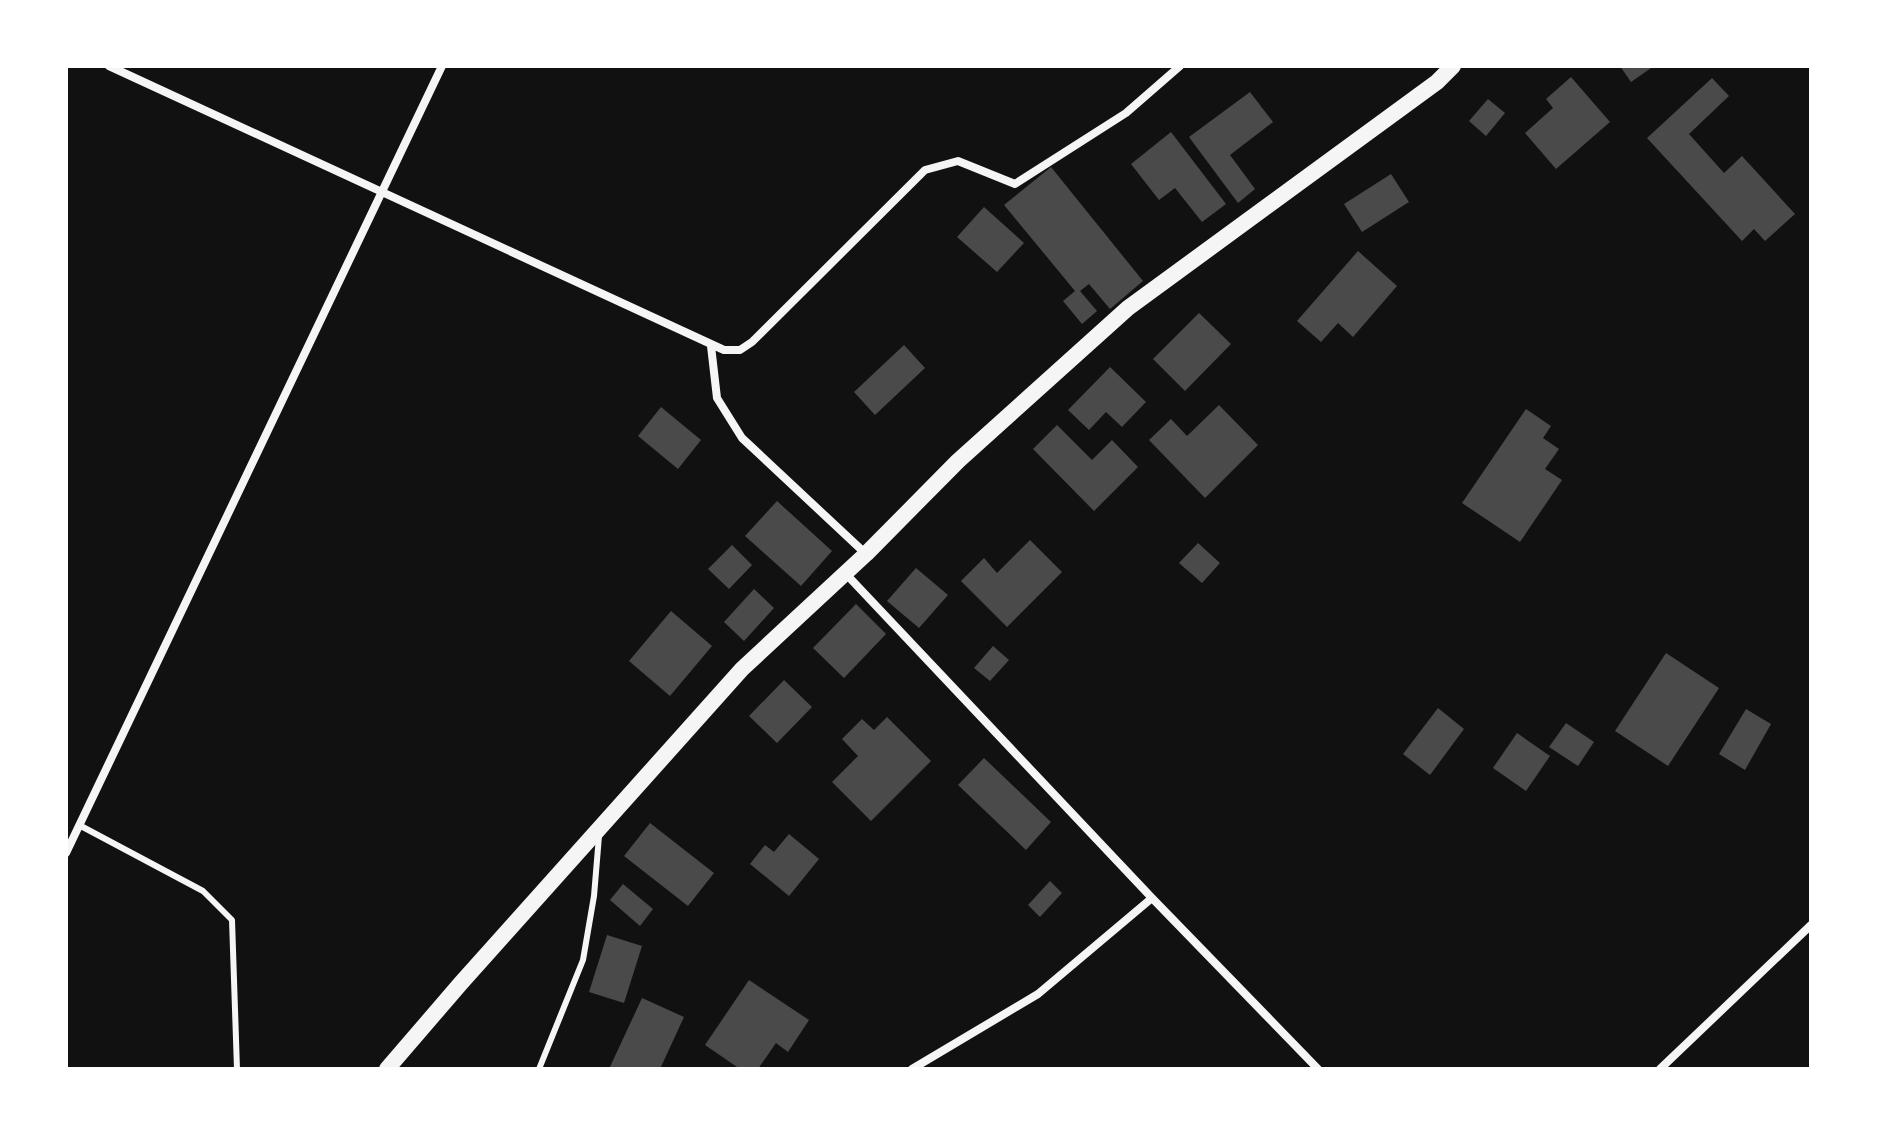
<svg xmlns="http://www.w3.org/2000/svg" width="1877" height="1135" font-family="'Asap Condensed',sans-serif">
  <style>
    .building { fill: #4a4a4a }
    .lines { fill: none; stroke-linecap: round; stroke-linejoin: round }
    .service { stroke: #f5f5f5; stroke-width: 6 }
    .minor { stroke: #f5f5f5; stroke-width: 8 }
    .secondary { stroke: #f5f5f5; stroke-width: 16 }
  </style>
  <rect width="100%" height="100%" fill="#111"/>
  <path class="building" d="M 1620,66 L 1654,66 L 1631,82 Z
    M 1571,77 L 1610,122 L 1556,169 L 1525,133 L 1553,108 L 1546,99 Z
    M 1712,78 L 1729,96 L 1689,134 L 1724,173 L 1742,156 L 1795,214 L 1765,241 L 1754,229 L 1742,241 L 1647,138 Z
    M 1250,92 L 1273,122 L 1230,155 L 1255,189 L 1238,203 L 1189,137 Z
    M 1488,99 L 1505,113 L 1486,136 L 1469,121 Z
    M 1171,132 L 1226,204 L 1202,222 L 1175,188 L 1159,200 L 1131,164 Z
    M 1051,167 L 1143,281 L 1110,309 L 1089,284 L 1080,291 L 1097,311 L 1082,324 L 1063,301 L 1075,291 L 1004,205 Z
    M 1391,174 L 1409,202 L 1362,232 L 1344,204 Z
    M 984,207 L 1024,243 L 997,272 L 957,237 Z
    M 1358,251 L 1397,286 L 1353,337 L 1338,323 L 1321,342 L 1297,321 Z
    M 1199,313 L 1231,344 L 1185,391 L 1153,359 Z
    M 904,345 L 925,368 L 875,415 L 854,392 Z
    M 1110,367 L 1146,402 L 1122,427 L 1106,412 L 1089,430 L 1068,410 Z
    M 1219,405 L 1258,445 L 1205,498 L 1149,440 L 1171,419 L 1187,436 Z
    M 661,407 L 701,440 L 678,469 L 638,436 Z
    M 1526,409 L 1551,426 L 1543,438 L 1559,449 L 1545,469 L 1562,480 L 1520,542 L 1462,503 Z
    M 1057,425 L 1092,460 L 1112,440 L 1138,467 L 1094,511 L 1033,449 Z
    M 777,501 L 832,551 L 801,586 L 745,536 Z
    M 1030,540 L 1062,572 L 1007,627 L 961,581 L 984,558 L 997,573 Z
    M 1198,543 L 1220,563 L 1202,583 L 1179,563 Z
    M 732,545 L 752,565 L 729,589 L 708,569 Z
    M 916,568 L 948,595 L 919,628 L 887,601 Z
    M 754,589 L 774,608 L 744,641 L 724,622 Z
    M 856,604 L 886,634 L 844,678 L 813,648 Z
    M 671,611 L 712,646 L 670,696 L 629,661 Z
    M 993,646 L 1009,660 L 990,681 L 974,668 Z
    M 1666,653 L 1719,688 L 1668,766 L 1615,731 Z
    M 784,680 L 812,707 L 777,743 L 749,716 Z
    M 1438,708 L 1464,729 L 1430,775 L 1403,754 Z
    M 1746,709 L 1771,724 L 1745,770 L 1719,754 Z
    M 887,717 L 931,761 L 871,821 L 832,782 L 858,756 L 842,739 L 862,719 L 874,730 Z
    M 1566,723 L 1594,742 L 1578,766 L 1549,747 Z
    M 1517,733 L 1550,756 L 1526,791 L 1493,768 Z
    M 984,758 L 1051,822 L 1026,850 L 958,785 Z
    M 650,823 L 714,873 L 688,906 L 624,856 Z
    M 789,834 L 819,859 L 789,896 L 750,864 L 765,845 L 774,852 Z
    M 1050,881 L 1062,893 L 1040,917 L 1028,905 Z
    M 623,884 L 653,909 L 640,926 L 610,900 Z
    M 607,935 L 642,946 L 624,1003 L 589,992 Z
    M 749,980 L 809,1020 L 788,1052 L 776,1043 L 758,1069 L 740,1069 L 705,1045 Z
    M 642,998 L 684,1017 L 660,1069 L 609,1069 Z"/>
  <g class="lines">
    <path class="service" d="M 79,825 L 203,891 L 232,920 L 237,1069
      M 539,1069 L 583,960 L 594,896 L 599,836"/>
    <path class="minor" d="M 109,66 L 724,350 L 740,350 L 752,342 L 925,170 L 958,161 L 1015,184 L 1126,113 L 1180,66
      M 711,346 L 717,398 L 742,438 L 866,554
      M 846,574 L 1152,898 L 1318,1069
      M 66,853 L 442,66
      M 912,1069 L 1038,994 L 1152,898
      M 1660,1069 L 1811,925"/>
    <path class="secondary" d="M 387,1069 L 461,983 L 742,669 L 866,554 L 958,461 L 1128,308 L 1437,82 L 1453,66"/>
  </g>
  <rect width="1877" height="1135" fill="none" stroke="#ffffff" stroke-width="136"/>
</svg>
